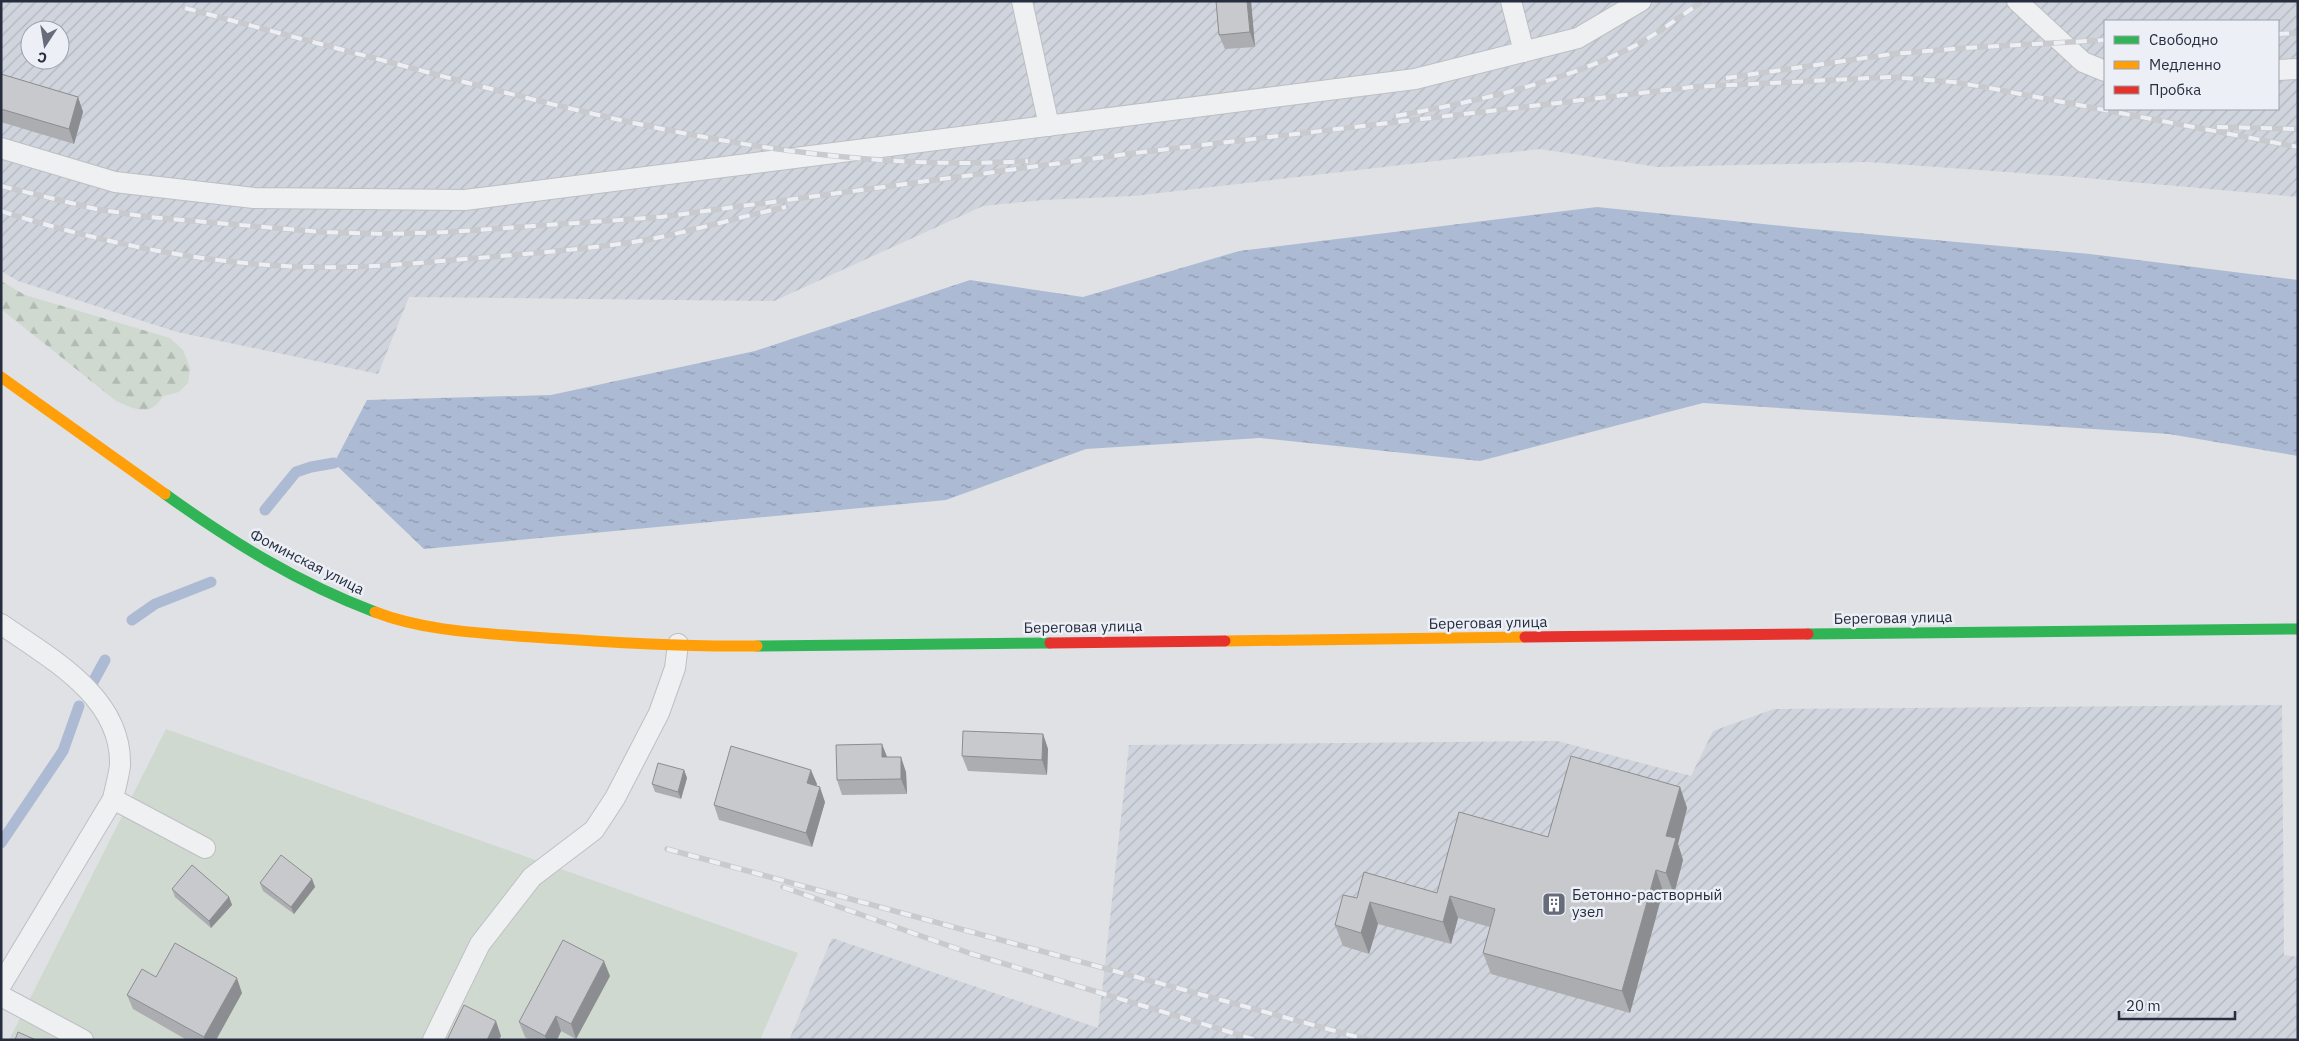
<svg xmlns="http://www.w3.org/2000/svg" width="2299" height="1041" font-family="'IBM Plex Sans',sans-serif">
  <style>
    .industrial { fill: url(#industrial-furrows); fill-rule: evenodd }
    .green { fill: #cfd9cf }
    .forest { fill: url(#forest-firs) }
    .water { fill: url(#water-ripples) }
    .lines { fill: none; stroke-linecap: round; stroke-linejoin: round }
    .stream { stroke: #acbbd3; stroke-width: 11 }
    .lane-casing { stroke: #bebfc3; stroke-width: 22 }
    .lane { stroke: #eff0f2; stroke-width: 20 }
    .fast { stroke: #30b455; stroke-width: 11 }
    .slow { stroke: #ff9f0a; stroke-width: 11 }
    .jam { stroke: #e5322d; stroke-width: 11 }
    .rail-casing { stroke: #c8cacd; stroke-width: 5.5 }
    .rail { stroke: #eceff5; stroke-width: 4; stroke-dasharray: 11; stroke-linecap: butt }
    .wall { fill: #acadb0 }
    .shaded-wall { fill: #8c8d90 }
    .building { fill: #c8c9cd; stroke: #8c8d90 }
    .labels { text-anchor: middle; stroke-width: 5; stroke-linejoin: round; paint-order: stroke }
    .street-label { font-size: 15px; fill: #252d3f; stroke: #eceff5 }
    .poi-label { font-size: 15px; fill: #252d3f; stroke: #eceff5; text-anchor: start }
  </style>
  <defs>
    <pattern id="industrial-furrows" width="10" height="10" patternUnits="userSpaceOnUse" patternTransform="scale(1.25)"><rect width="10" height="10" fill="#d0d4dc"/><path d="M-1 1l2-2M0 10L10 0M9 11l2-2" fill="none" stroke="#b2b6be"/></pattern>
    <pattern id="forest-firs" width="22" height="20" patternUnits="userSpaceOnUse" patternTransform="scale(1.25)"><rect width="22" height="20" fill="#cfd9cf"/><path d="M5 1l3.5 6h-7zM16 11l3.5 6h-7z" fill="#b2bbb3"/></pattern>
    <pattern id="water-ripples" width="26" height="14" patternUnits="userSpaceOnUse" patternTransform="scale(1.25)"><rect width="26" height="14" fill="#acbbd3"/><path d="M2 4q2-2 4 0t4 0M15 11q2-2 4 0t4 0" fill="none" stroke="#8c98ad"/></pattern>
  </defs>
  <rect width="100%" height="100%" fill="#e0e1e5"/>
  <path class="industrial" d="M 1,1 L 2298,1 L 2298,197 L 2075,177 L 1868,162 L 1658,167 L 1540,149 L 1134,196 L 1043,200 L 983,206 L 774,301 L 409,297 L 378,374 L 177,332 L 18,281 L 1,271 ZM 2105,21 L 2278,21 L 2278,109 L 2105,109 ZM 30,30 L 60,30 L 60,60 L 30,60 Z
    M 2282,705 L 2284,955 L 2298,957 L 2298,1040 L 789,1040 L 832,938 L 1098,1028 L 1129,745 L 1557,741 L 1691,776 L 1713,731 L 1774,709 Z"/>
  <path class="green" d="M 166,729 L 798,953 L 760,1040 L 9,1040 Z"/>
  <path class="forest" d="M 1,281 L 25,295 L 170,338 L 183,350 L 190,368 L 188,383 L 179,392 L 163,396 C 150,418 135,409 116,401 L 1,309 Z"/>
  <path class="water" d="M 1597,207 L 1802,228 L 2090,254 L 2298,280 L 2298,456 L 2169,434 L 1703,403 L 1480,461 L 1260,438 L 1086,449 L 946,500 L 424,549 L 334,463 L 367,400 L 551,395 L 755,351 L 970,280 L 1083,297 L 1239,251 Z"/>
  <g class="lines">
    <path class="stream" d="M 265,510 L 296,472 L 311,467 L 334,463
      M 132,620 L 155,604 L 211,582
      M 93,682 L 105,660
      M 1,843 L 63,751 L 79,706"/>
    <g class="lane-casing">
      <path id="lane" d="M 1022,1 L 1049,126
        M 1511,1 L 1524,52
        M 2017,1 L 2083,62 L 2105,71
        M 2278,70 L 2298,69
        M 1,148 L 115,182 L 254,198 L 465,200 L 1415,79 L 1578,38 L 1641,1
        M 1,624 C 49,658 122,696 120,765 C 119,776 115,788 113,799 L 1,985
        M 113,799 L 205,848
        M 1,996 L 83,1040
        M 433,1040 L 480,944 L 532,877 L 594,830 L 615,798 L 659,713 L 675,668 L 678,644"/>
    </g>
    <use href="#lane" class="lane"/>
    <path class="fast" d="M 165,494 C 232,542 298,583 375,612
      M 1808,634 L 2298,629
      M 757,646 L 1050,643"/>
    <path class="slow" d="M 1,377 L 165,494
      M 375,612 C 424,631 480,633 532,637 C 607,642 682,647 757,646
      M 1225,641 L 1525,637"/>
    <path class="jam" d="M 1525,637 L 1808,634
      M 1050,643 L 1225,641"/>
    <g class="rail-casing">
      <path id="rail" d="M 185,8 C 274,32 363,55 453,79 C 640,128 833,173 1028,161
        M 2278,34 L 2298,33
        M 1726,78 L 1892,54 L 1964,48 L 2105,40
        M 1396,116 C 1472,102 1552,85 1622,52 C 1651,39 1676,19 1703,1
        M 2217,127 L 2298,129
        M 1,186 L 96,209 L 148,217 L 322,232 L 386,234 L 449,232 L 661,217 L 1135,153 L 1692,87 L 1891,77 L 1953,82 L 1984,87 L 2298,147
        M 1,211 C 113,247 233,270 351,267 C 394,266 436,261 479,258 C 535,253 590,249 646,240 C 693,231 739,217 786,207
        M 667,849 L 1368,1040
        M 783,887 L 972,954 L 1256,1040"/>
    </g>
    <use href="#rail" class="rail"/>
  </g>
  <path class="wall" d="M 1216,1 L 1251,1 L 1255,47 L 1225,49 L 1219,35 Z
    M 1,74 L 78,97 L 83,112 L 74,144 L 1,122 Z
    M 1043,734 L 1048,749 L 1047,775 L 968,771 L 962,756 Z
    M 887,757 L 906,772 L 907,794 L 842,795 L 837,780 Z
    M 684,770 L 687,778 L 681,799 L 655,792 L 652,784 Z
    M 817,784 L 816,786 L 825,802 L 812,847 L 719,820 L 714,805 Z
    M 1680,787 L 1687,808 L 1678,844 L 1683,860 L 1674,894 L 1663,891 L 1630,1013 L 1491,974 L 1483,953 L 1490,927 L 1458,918 L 1451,944 L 1378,924 L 1369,954 L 1343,946 L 1335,925 L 1357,898 L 1437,893 Z
    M 312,879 L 315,887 L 294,914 L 263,891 L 260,883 Z
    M 172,889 L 229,897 L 232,905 L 211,928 L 175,897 Z
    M 610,976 L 576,1039 L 561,1031 L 557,1040 L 529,1040 L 525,1037 L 519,1022 Z
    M 156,977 L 242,993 L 216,1040 L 187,1040 L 133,1009 L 127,995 Z"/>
  <path class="shaded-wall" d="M 1247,1 L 1251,1 L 1255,47 L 1250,32 Z
    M 78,97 L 83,112 L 74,144 L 69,129 Z
    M 1043,734 L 1048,749 L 1047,775 L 1042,760 Z
    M 882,744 L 888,759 L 882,757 Z
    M 901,757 L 906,772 L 907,794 L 901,779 Z
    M 684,770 L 687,778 L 681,799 L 678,792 Z
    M 811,770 L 817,784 L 812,798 L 807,783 Z
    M 820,787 L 825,802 L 812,847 L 806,833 Z
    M 1680,787 L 1687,808 L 1678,844 L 1683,860 L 1674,894 L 1666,873 L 1666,836 Z
    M 1656,870 L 1663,891 L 1630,1013 L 1622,991 Z
    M 312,879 L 315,887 L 294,914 L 291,907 Z
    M 1450,896 L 1458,918 L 1451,944 L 1443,922 Z
    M 229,897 L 232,905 L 211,928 L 209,921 Z
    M 1370,902 L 1378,924 L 1369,954 L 1361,933 Z
    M 604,961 L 610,976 L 576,1039 L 571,1024 Z
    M 237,978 L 242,993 L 216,1040 L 205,1040 L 204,1037 Z
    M 556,1016 L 561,1031 L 557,1040 L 546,1040 L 545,1036 Z
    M 496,1021 L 501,1036 L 499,1040 L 487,1040 Z"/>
  <path class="building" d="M 1216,1 L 1247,1 L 1250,32 L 1219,35 Z
    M 1,74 L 78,97 L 69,129 L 1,109 Z
    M 963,731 L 1043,734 L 1042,760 L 962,756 Z
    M 882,744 L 882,757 L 901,757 L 901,779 L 837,780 L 836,745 Z
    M 731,746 L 811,770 L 807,783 L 820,787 L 806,833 L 714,805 Z
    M 1571,756 L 1680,787 L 1666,836 L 1676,838 L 1666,873 L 1656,870 L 1622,991 L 1483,953 L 1495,909 L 1450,896 L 1443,922 L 1370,902 L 1361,933 L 1335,925 L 1343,895 L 1357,898 L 1364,872 L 1437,893 L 1459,812 L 1548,837 Z
    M 658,763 L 684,770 L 678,792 L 652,784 Z
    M 281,855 L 312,879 L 291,907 L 260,883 Z
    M 192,865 L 229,897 L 209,921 L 172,889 Z
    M 563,940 L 604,961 L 571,1024 L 556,1016 L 545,1036 L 519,1022 Z
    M 175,943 L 237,978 L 204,1037 L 127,995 L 142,969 L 156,977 Z
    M 464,1005 L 496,1021 L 487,1040 L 447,1040 Z
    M 18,1032 L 36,1040 L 15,1040 Z"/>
  <defs>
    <g id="building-square" transform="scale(1.25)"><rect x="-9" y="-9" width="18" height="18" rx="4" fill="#666c79" stroke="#eceff5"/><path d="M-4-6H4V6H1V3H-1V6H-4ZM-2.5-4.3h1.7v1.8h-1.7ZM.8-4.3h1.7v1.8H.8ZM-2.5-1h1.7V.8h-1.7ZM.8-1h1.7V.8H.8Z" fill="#fff"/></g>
  </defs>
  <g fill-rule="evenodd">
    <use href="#building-square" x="1554" y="904"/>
  </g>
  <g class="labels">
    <g class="street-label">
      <text transform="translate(307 562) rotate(27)" y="5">Фоминская улица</text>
      <text transform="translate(1893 618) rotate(-1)" y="5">Береговая улица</text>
      <text transform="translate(1488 623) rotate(-1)" y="5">Береговая улица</text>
      <text transform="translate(1083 627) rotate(-1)" y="5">Береговая улица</text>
    </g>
    <g class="poi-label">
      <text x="1572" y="900">Бетонно-растворный<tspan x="1572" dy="17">узел</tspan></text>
    </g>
  </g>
  <rect width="2299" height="1041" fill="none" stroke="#252d3f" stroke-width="5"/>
  <rect x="2104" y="20" width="175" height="90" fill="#eceff5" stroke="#9ca1ac"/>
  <rect x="2114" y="36" width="25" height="8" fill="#30b455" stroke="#9ca1ac"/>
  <text x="2149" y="45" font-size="15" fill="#252d3f">Свободно</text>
  <rect x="2114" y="61" width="25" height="8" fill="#ff9f0a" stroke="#9ca1ac"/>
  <text x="2149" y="70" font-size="15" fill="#252d3f">Медленно</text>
  <rect x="2114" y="86" width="25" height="8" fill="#e5322d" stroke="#9ca1ac"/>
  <text x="2149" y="95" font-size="15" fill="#252d3f">Пробка</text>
  <g transform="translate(45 45) rotate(192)"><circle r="24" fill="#eceff5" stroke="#9ca1ac"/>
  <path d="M0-4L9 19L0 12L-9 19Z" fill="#666c79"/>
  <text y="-8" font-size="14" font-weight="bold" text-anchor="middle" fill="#252d3f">С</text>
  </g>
  <path d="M2119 1011v8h116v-8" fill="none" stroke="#252d3f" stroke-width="2.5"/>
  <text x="2126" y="1011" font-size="15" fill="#252d3f" stroke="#eceff5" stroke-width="4" paint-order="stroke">20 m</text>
</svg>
